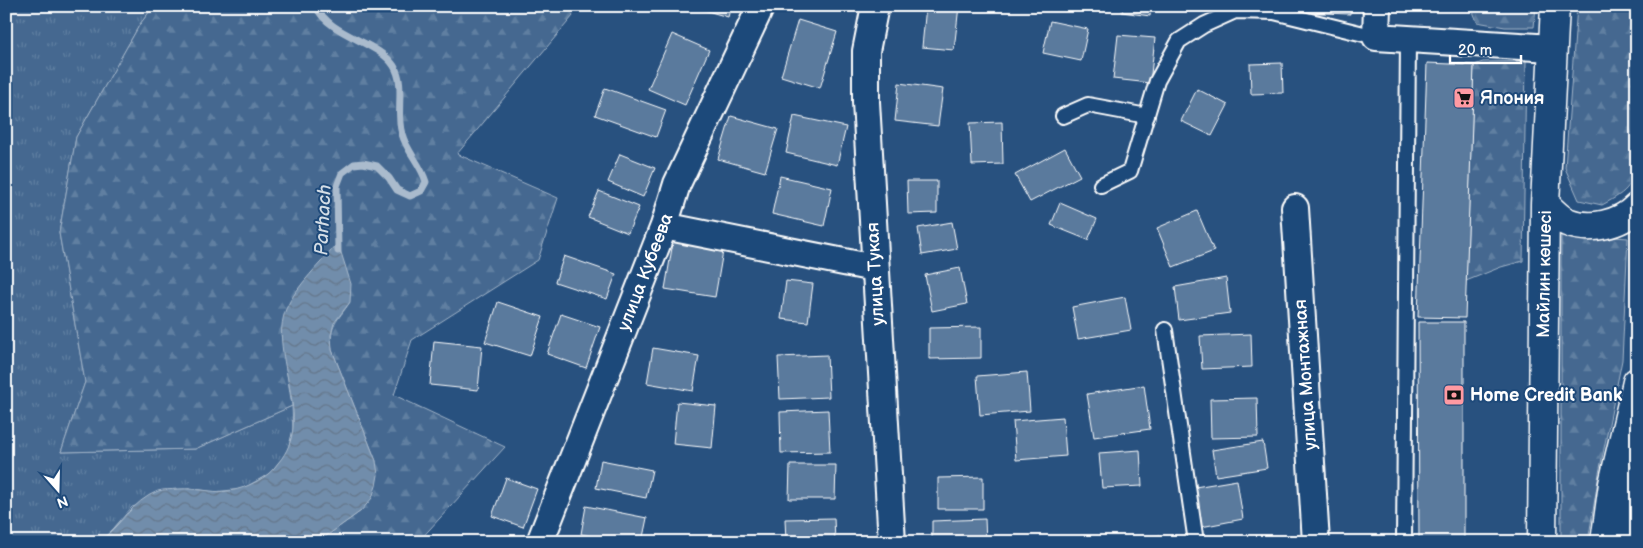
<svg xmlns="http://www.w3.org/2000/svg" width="1643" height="548" font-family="'Balsamiq Sans',sans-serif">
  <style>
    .grass { fill: url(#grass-tufts); stroke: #a2b4c8 }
    .forest { fill: url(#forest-firs); stroke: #a2b4c8 }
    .water { fill: url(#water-waves); stroke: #aabbcd }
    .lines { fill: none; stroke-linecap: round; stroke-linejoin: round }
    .stream { stroke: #aabbcd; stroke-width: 7 }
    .building { fill: #5a7a9d; stroke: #fff }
    .service-casing { stroke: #fff; stroke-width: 18 }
    .minor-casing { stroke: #fff; stroke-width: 30 }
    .primary-casing { stroke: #fff; stroke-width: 31 }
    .service { stroke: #1f4a7a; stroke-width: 14 }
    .minor { stroke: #1f4a7a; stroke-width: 26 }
    .primary { stroke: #1f4a7a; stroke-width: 28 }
    .labels { text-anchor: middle; stroke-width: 4; stroke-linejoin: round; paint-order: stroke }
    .poi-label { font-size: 18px; font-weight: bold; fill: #fff; stroke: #1f4a7a; text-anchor: start }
    .street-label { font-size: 18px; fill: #fff; stroke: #1f4a7a }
    .water-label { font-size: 19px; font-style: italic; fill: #d4dde6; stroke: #1f4a7a }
  </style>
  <defs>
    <pattern id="grass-tufts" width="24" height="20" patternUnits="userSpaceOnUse" patternTransform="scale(1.25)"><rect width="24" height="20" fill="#446890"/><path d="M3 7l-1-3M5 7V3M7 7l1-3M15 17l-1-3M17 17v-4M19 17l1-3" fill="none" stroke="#607fa1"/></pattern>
    <pattern id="forest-firs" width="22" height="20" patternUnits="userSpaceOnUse" patternTransform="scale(1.25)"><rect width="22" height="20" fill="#446890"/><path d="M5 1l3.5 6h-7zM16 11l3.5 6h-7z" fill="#607fa1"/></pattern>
    <pattern id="water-waves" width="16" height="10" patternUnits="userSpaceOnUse" patternTransform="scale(1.25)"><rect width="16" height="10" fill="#718dab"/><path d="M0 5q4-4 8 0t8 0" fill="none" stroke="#64768a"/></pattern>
  </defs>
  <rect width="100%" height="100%" fill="#28517f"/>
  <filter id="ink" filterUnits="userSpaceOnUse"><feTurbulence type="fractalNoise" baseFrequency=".02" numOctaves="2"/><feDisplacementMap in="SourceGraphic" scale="10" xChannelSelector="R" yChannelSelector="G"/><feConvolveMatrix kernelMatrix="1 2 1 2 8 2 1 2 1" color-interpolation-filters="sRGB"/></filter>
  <g filter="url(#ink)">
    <path class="grass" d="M 6,6 L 154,6 L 140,24 L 76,137 L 59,233 L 85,382 L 61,452 L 195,449 L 292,406 L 293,430 L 287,453 L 269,474 L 242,489 L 213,492 L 191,488 L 132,507 L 108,535 L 98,542 L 12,542 L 6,538 Z"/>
    <path class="forest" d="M 154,6 L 566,6 L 573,16 L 457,154 L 558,198 L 538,260 L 412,340 L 394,395 L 505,447 L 418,542 L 318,542 L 361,511 L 376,461 L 332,350 C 329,324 337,322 350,302 L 281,334 L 292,406 L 195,449 L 61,452 L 85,382 L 59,233 L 76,137 L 140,24 Z
      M 1471,6 L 1536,6 L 1534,27 L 1505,27 L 1477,22 Z
      M 1577,6 L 1637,6 L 1637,156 C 1632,187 1630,190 1602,205 L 1579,200 L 1565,168 Z
      M 1526,61 L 1523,261 L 1501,267 L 1466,281 L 1474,65 L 1483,62 Z
      M 1561,233 L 1628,238 L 1622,360 L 1599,473 L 1588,542 L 1561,542 Z"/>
    <path class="water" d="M 338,243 L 351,284 L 350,302 L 334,323 L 331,335 L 332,350 L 376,461 L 378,475 L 376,486 L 372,498 L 361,511 L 318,542 L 98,542 C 120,527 132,501 158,491 C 164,489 171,490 177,489 C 189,488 199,490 211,491 C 231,494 252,486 268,474 C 272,471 275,467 278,463 C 317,419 267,356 286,309 C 296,286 322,262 338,243 Z"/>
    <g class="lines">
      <path class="stream" d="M 316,6 C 329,36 378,41 394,66 C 406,85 395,113 402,134 C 407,152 421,164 426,182 L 421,191 L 410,196 L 397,190 L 389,178 L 377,166 L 363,163 L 354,164 L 342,173 L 337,186 L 338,251"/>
    </g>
    <path class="building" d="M 690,6 L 731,6 L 728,17 Z
      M 926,6 L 959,6 L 954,50 L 922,47 Z
      M 1123,6 L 1151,6 L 1150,16 L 1122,12 Z
      M 1297,6 L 1350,6 L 1350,14 L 1297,12 Z
      M 798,20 L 837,32 L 820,88 L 781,76 Z
      M 1050,21 L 1088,29 L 1081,61 L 1043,53 Z
      M 672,34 L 709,50 L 685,105 L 648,89 Z
      M 1118,35 L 1155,38 L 1150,83 L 1113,79 Z
      M 1282,63 L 1283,93 L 1251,94 L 1250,64 Z
      M 1427,63 L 1474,65 L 1465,318 L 1418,317 Z
      M 899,83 L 943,89 L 938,126 L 895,121 Z
      M 605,88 L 666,110 L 656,137 L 595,115 Z
      M 1197,89 L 1228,105 L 1212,136 L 1181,121 Z
      M 731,116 L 778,129 L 765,172 L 718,159 Z
      M 794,116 L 846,127 L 837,165 L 786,153 Z
      M 1002,122 L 1003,164 L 972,165 L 970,123 Z
      M 1065,148 L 1080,176 L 1030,202 L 1015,175 Z
      M 620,154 L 655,168 L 643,197 L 608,182 Z
      M 780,176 L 832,188 L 824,226 L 772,214 Z
      M 907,181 L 937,181 L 937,213 L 908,214 Z
      M 599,191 L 639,207 L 628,233 L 588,217 Z
      M 1060,203 L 1097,219 L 1088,240 L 1051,225 Z
      M 1197,211 L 1214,251 L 1173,267 L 1157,228 Z
      M 952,222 L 957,249 L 922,255 L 918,228 Z
      M 673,242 L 723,251 L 715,297 L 665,289 Z
      M 564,256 L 616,274 L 607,299 L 555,282 Z
      M 960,268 L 967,304 L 932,311 L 925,275 Z
      M 1226,278 L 1230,313 L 1179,320 L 1175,287 Z
      M 786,281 L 813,284 L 808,322 L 781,319 Z
      M 1125,297 L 1131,330 L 1078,339 L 1072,307 Z
      M 498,302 L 543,317 L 530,356 L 485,342 Z
      M 561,314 L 600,327 L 586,368 L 547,354 Z
      M 1418,322 L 1464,322 L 1464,542 L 1419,542 Z
      M 981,327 L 981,358 L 929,359 L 929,328 Z
      M 1251,334 L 1252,367 L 1202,369 L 1200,336 Z
      M 434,341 L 482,346 L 478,390 L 430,385 Z
      M 653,348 L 699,356 L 693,391 L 647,383 Z
      M 827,355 L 829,397 L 780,399 L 778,357 Z
      M 1027,372 L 1030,411 L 980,415 L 977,376 Z
      M 1144,385 L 1150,429 L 1094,437 L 1087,394 Z
      M 1257,398 L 1258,437 L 1211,438 L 1210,399 Z
      M 677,402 L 716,406 L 712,448 L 673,444 Z
      M 828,410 L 830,452 L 781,453 L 780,412 Z
      M 1063,417 L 1066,456 L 1016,460 L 1013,421 Z
      M 1263,442 L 1267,468 L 1216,476 L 1212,450 Z
      M 1140,450 L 1142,486 L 1102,488 L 1099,453 Z
      M 601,460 L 652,470 L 646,498 L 596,488 Z
      M 790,465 L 836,465 L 835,499 L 789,499 Z
      M 983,477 L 983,509 L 938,509 L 938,478 Z
      M 506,478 L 537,489 L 523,527 L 492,516 Z
      M 1237,480 L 1243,519 L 1201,527 L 1195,487 Z
      M 586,506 L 647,518 L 642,542 L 619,542 L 581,534 Z
      M 834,518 L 835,542 L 786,542 L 785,519 Z
      M 985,519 L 986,542 L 932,542 L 932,521 Z
      M 1160,535 L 1162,542 L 1127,542 Z"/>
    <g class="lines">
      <g class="service-casing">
        <path id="service" d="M 1063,116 L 1088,105 L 1147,116
          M 1101,185 L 1130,171 L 1157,81 L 1179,41 L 1204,25 L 1235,11 L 1274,12 L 1376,37
          M 1165,330 L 1196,542
          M 1404,542 L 1408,39"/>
      </g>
      <g class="minor-casing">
        <path id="minor" d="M 875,6 L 866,51 L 866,102 L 892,542
          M 1377,6 L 1376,37 L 1552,48
          M 1295,208 L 1316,542
          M 664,226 L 874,268
          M 540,542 L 664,226 L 677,184 L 761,6"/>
      </g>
      <g class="primary-casing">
        <path id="primary" d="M 1545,204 C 1551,210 1559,219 1567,222 C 1589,231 1620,225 1637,207
          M 1542,542 L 1545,204 L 1555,6
          M 1605,542 L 1613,484 L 1637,382
          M 1633,542 L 1637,481"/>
      </g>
      <use href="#service" class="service"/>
      <use href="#minor" class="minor"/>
      <use href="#primary" class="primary"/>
    </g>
  </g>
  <defs>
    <g id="supermarket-square" transform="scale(1.125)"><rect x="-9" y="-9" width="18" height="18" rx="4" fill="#ff9aa2" stroke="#1f4a7a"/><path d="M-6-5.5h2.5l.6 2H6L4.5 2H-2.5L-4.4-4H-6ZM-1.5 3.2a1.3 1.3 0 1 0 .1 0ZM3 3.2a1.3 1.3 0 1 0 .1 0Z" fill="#111"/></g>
    <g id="bank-square" transform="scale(1.125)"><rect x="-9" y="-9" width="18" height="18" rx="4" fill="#ff9aa2" stroke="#1f4a7a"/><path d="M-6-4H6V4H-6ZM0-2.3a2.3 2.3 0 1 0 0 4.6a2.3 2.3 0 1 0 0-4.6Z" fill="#111"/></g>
  </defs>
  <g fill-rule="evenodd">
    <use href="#supermarket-square" x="1464" y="98"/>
    <use href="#bank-square" x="1454" y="395"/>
  </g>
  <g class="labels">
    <g class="poi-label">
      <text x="1480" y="104">Япония</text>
      <text x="1470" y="401">Home Credit Bank</text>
    </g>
    <g class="street-label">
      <text transform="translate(645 272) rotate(-69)" y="6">улица Кубеева</text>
      <text transform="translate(875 274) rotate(-93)" y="6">улица Тукая</text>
      <text transform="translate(1544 274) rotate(-89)" y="6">Майлин көшесі</text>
      <text transform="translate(1305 375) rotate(-94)" y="6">улица Монтажная</text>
    </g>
    <g class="water-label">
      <text transform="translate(322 220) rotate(-87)" y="7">Parhach</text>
    </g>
  </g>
  <rect width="1643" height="548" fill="none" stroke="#1f4a7a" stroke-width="25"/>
  <rect x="12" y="12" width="1618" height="523" fill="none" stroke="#fff" stroke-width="2" filter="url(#ink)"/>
  <g transform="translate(58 490) rotate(160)" stroke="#1f4a7a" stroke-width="4" paint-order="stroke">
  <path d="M0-4L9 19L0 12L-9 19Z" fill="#ffffff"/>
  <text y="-8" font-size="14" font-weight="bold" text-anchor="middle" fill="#ffffff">N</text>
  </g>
  <path d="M1450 55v8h71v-8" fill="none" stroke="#ffffff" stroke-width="2.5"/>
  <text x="1458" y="55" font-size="15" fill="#ffffff" stroke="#1f4a7a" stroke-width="4" paint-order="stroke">20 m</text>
</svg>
